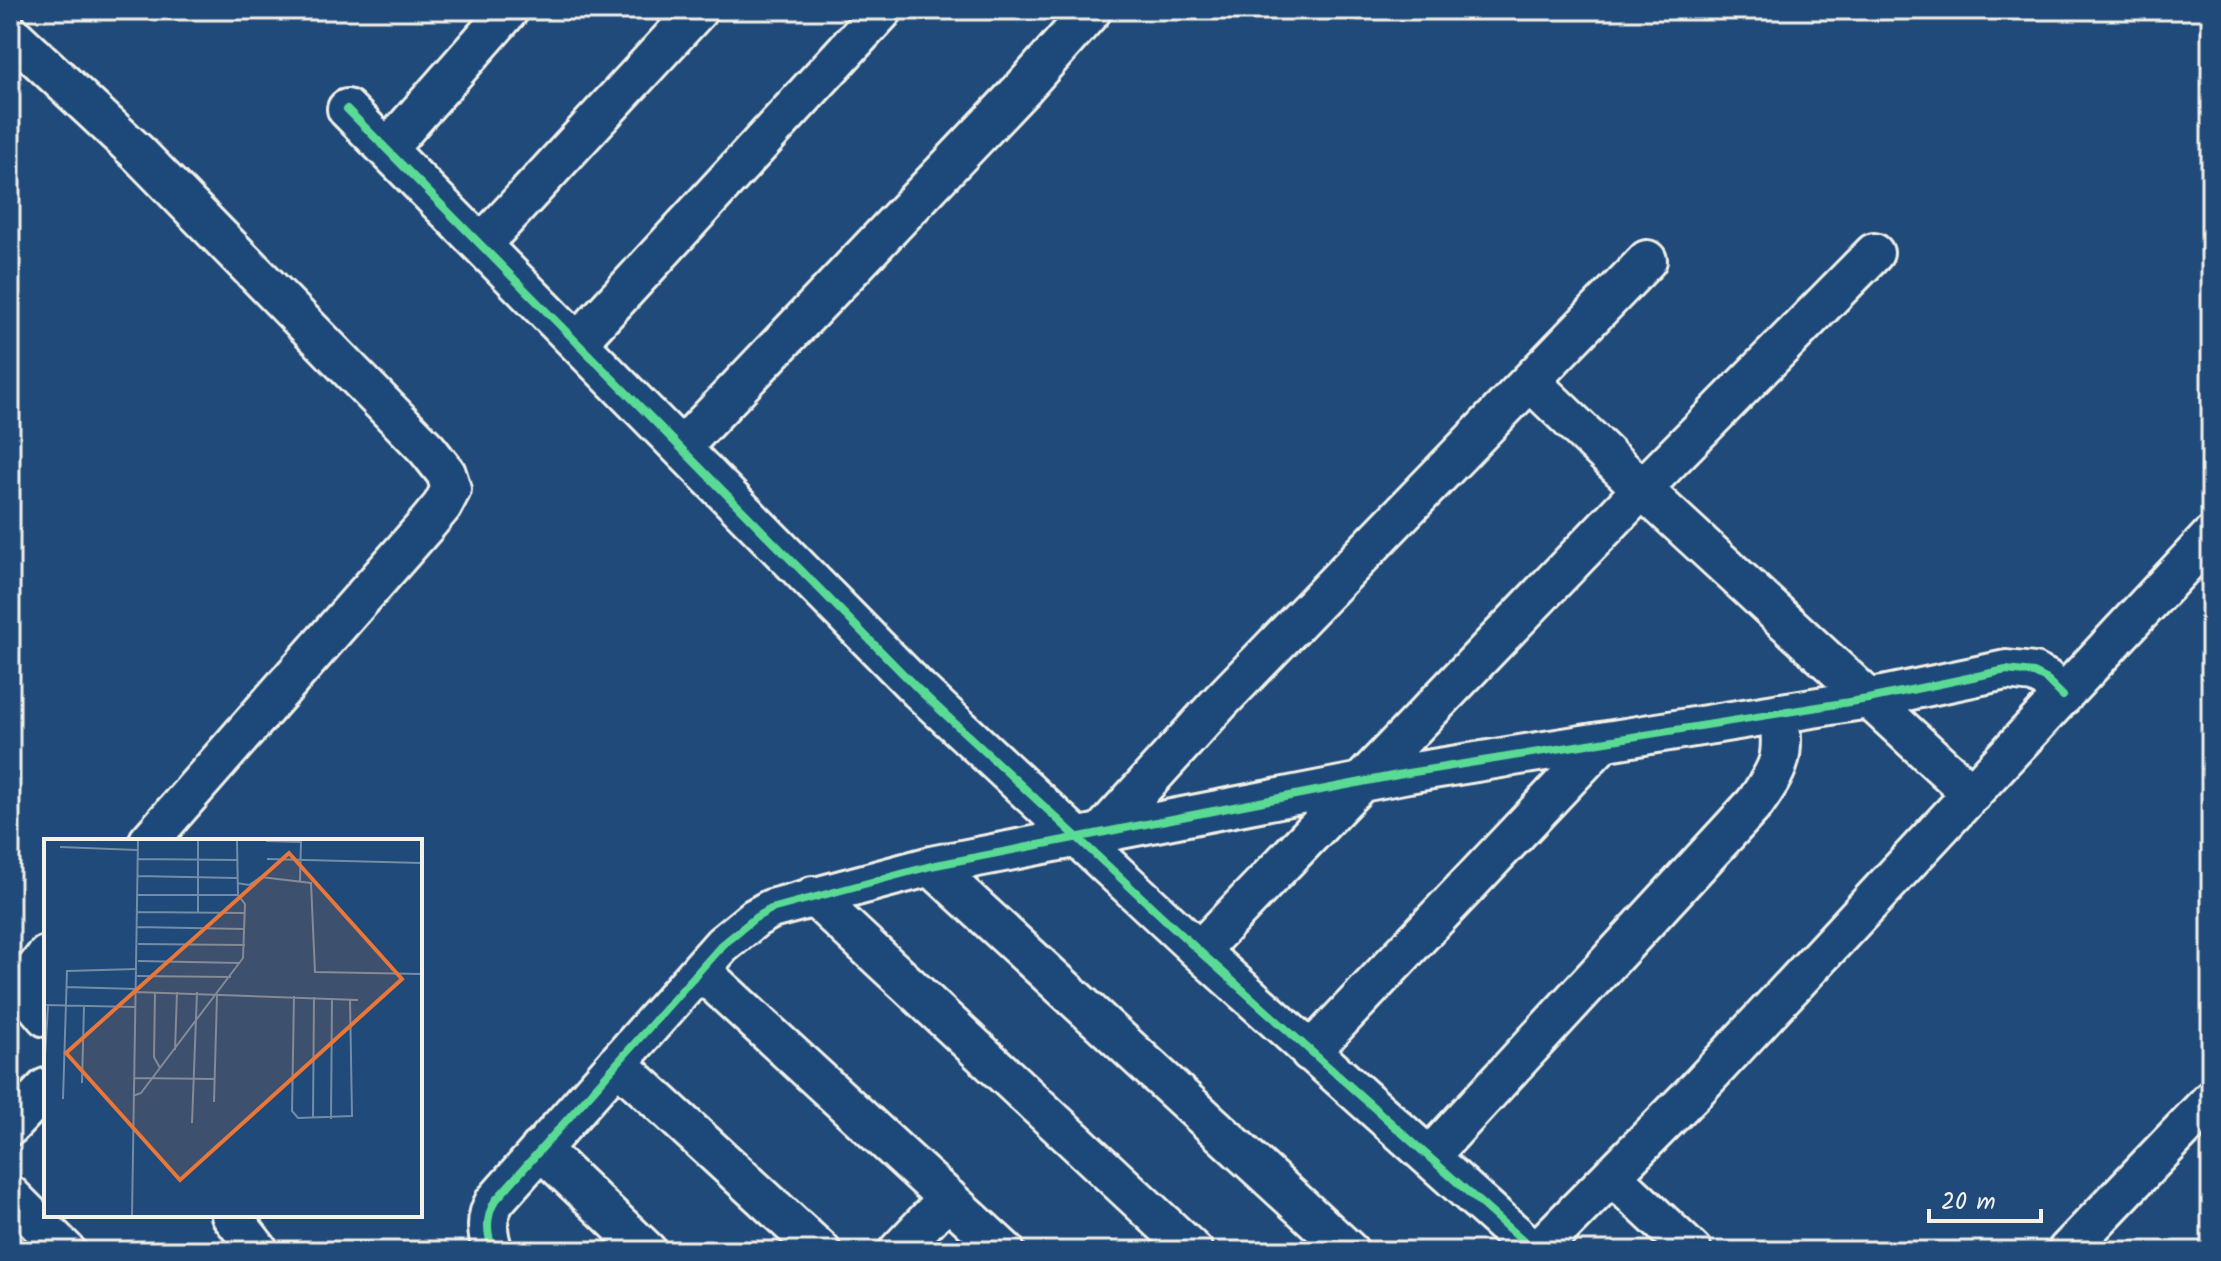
<svg xmlns="http://www.w3.org/2000/svg" width="2221" height="1261" font-family="Kalam,sans-serif">
  <style>
    .lines { fill: none; stroke-linecap: round; stroke-linejoin: round }
    .minor-casing { stroke: #f4f1e8; stroke-width: 44 }
    .minor { stroke: #1f4a7a; stroke-width: 38 }
    .cycleway-casing { stroke: #1f4a7a; stroke-width: 13 }
    .cycleway { stroke: #5adb95; stroke-width: 8 }
    .inset-road { fill: none; stroke: #748da6; stroke-width: 2 }
    .view { fill: #ea7738; fill-opacity: 0.15; stroke: #ea7738; stroke-width: 4 }
    .inset-edge { fill: none; stroke: #f4f1e8; stroke-width: 4 }
  </style>
  <rect width="100%" height="100%" fill="#1f4a7a"/>
  <filter id="ink" filterUnits="userSpaceOnUse"><feTurbulence type="fractalNoise" baseFrequency=".0125" numOctaves="2"/><feDisplacementMap in="SourceGraphic" scale="16" xChannelSelector="R" yChannelSelector="G"/><feConvolveMatrix kernelMatrix="1 2 1 2 8 2 1 2 1" color-interpolation-filters="sRGB"/></filter>
  <g filter="url(#ink)">
    <g class="lines">
      <g class="minor-casing">
        <path id="minor" d="M 10,33 L 137,152 L 427,449 L 446,473 L 451,489 L 442,506 L 427,524 L 149,841
          M 347,109 L 919,690 L 1199,951 L 1534,1251
          M 387,149 L 509,10
          M 481,245 L 698,10
          M 578,342 L 883,10
          M 1530,381 L 1642,489 L 1972,794
          M 681,448 L 1024,87 L 1092,10
          M 1101,833 L 1221,701 L 1647,260
          M 931,866 L 1349,1251
          M 813,896 L 1193,1251
          M 1199,951 L 1642,489 L 1874,253
          M 46,956 L 30,976 L 27,989 L 36,1005 L 46,1017
          M 700,970 L 1005,1251
          M 1310,1052 L 1603,742
          M 617,1063 L 821,1251
          M 10,1126 L 46,1088
          M 540,1149 L 647,1251
          M 1429,1157 L 1755,803 C 1781,766 1784,758 1779,713
          M 1612,1176 L 1692,1251
          M 10,1195 L 66,1251
          M 231,1215 L 259,1251
          M 493,1251 C 487,1233 485,1218 495,1201 L 722,945 L 755,918 L 771,909 L 931,866 L 1408,773 L 1868,699 L 2006,670 L 2034,673 L 2046,679 L 2063,696
          M 898,1251 L 948,1198
          M 1537,1251 L 1693,1093 L 2211,536
          M 2067,1251 L 2211,1100"/>
      </g>
      <use href="#minor" class="minor"/>
      <g class="cycleway-casing">
        <path id="cycleway" d="M 347,109 L 919,690 L 1199,951 L 1534,1251
          M 493,1251 C 487,1233 485,1218 495,1201 L 722,945 L 755,918 L 771,909 L 931,866 L 1408,773 L 1868,699 L 2006,670 L 2034,673 L 2046,679 L 2063,696"/>
      </g>
      <use href="#cycleway" class="cycleway"/>
    </g>
  </g>
  <g transform="translate(44 839)">
    <rect width="378" height="378" fill="#1f4a7a"/>
    <path class="inset-road" d="M 222,2 L 257,3M 16,8 L 93,11M 93,20 L 193,21M 223,20 L 378,24M 93,37 L 193,39M 256,42 L 257,1M 193,44 L 205,46 L 217,38 L 267,44 L 271,133 L 378,135M 93,56 L 194,56M 93,73 L 201,74M 154,73 L 154,1M 93,88 L 201,90M 94,105 L 201,106M 94,122 L 196,124M 93,137 L 187,138M 22,148 L 92,150M 92,153 L 314,161M 111,153 L 110,218 L 116,229M 250,157 L 248,272 L 254,279 L 308,277 L 306,160M 0,166 L 91,168M 131,211 L 133,153M 0,235 L 4,166M 90,239 L 171,240M 38,244 L 40,167M 89,257 L 97,254 L 199,119 L 201,65 L 194,56 L 193,1M 19,260 L 23,132 L 93,130M 170,263 L 173,156M 269,279 L 270,158M 287,280 L 288,159M 148,284 L 153,153M 88,377 L 94,1"/>
    <path class="view" d="M 245,14 L 358,140 L 136,341 L 22,214 Z"/>
    <rect width="378" height="378" class="inset-edge"/>
  </g>
  <rect width="2221" height="1261" fill="none" stroke="#1f4a7a" stroke-width="40"/>
  <rect x="20" y="20" width="2181" height="1221" fill="none" stroke="#f4f1e8" stroke-width="3" filter="url(#ink)"/>
  <path d="M1929 1209v12h112v-12" fill="none" stroke="#f4f1e8" stroke-width="4"/>
  <text x="1941" y="1209" font-size="24" fill="#f4f1e8" stroke="#1f4a7a" stroke-width="6" paint-order="stroke">20 m</text>
</svg>
